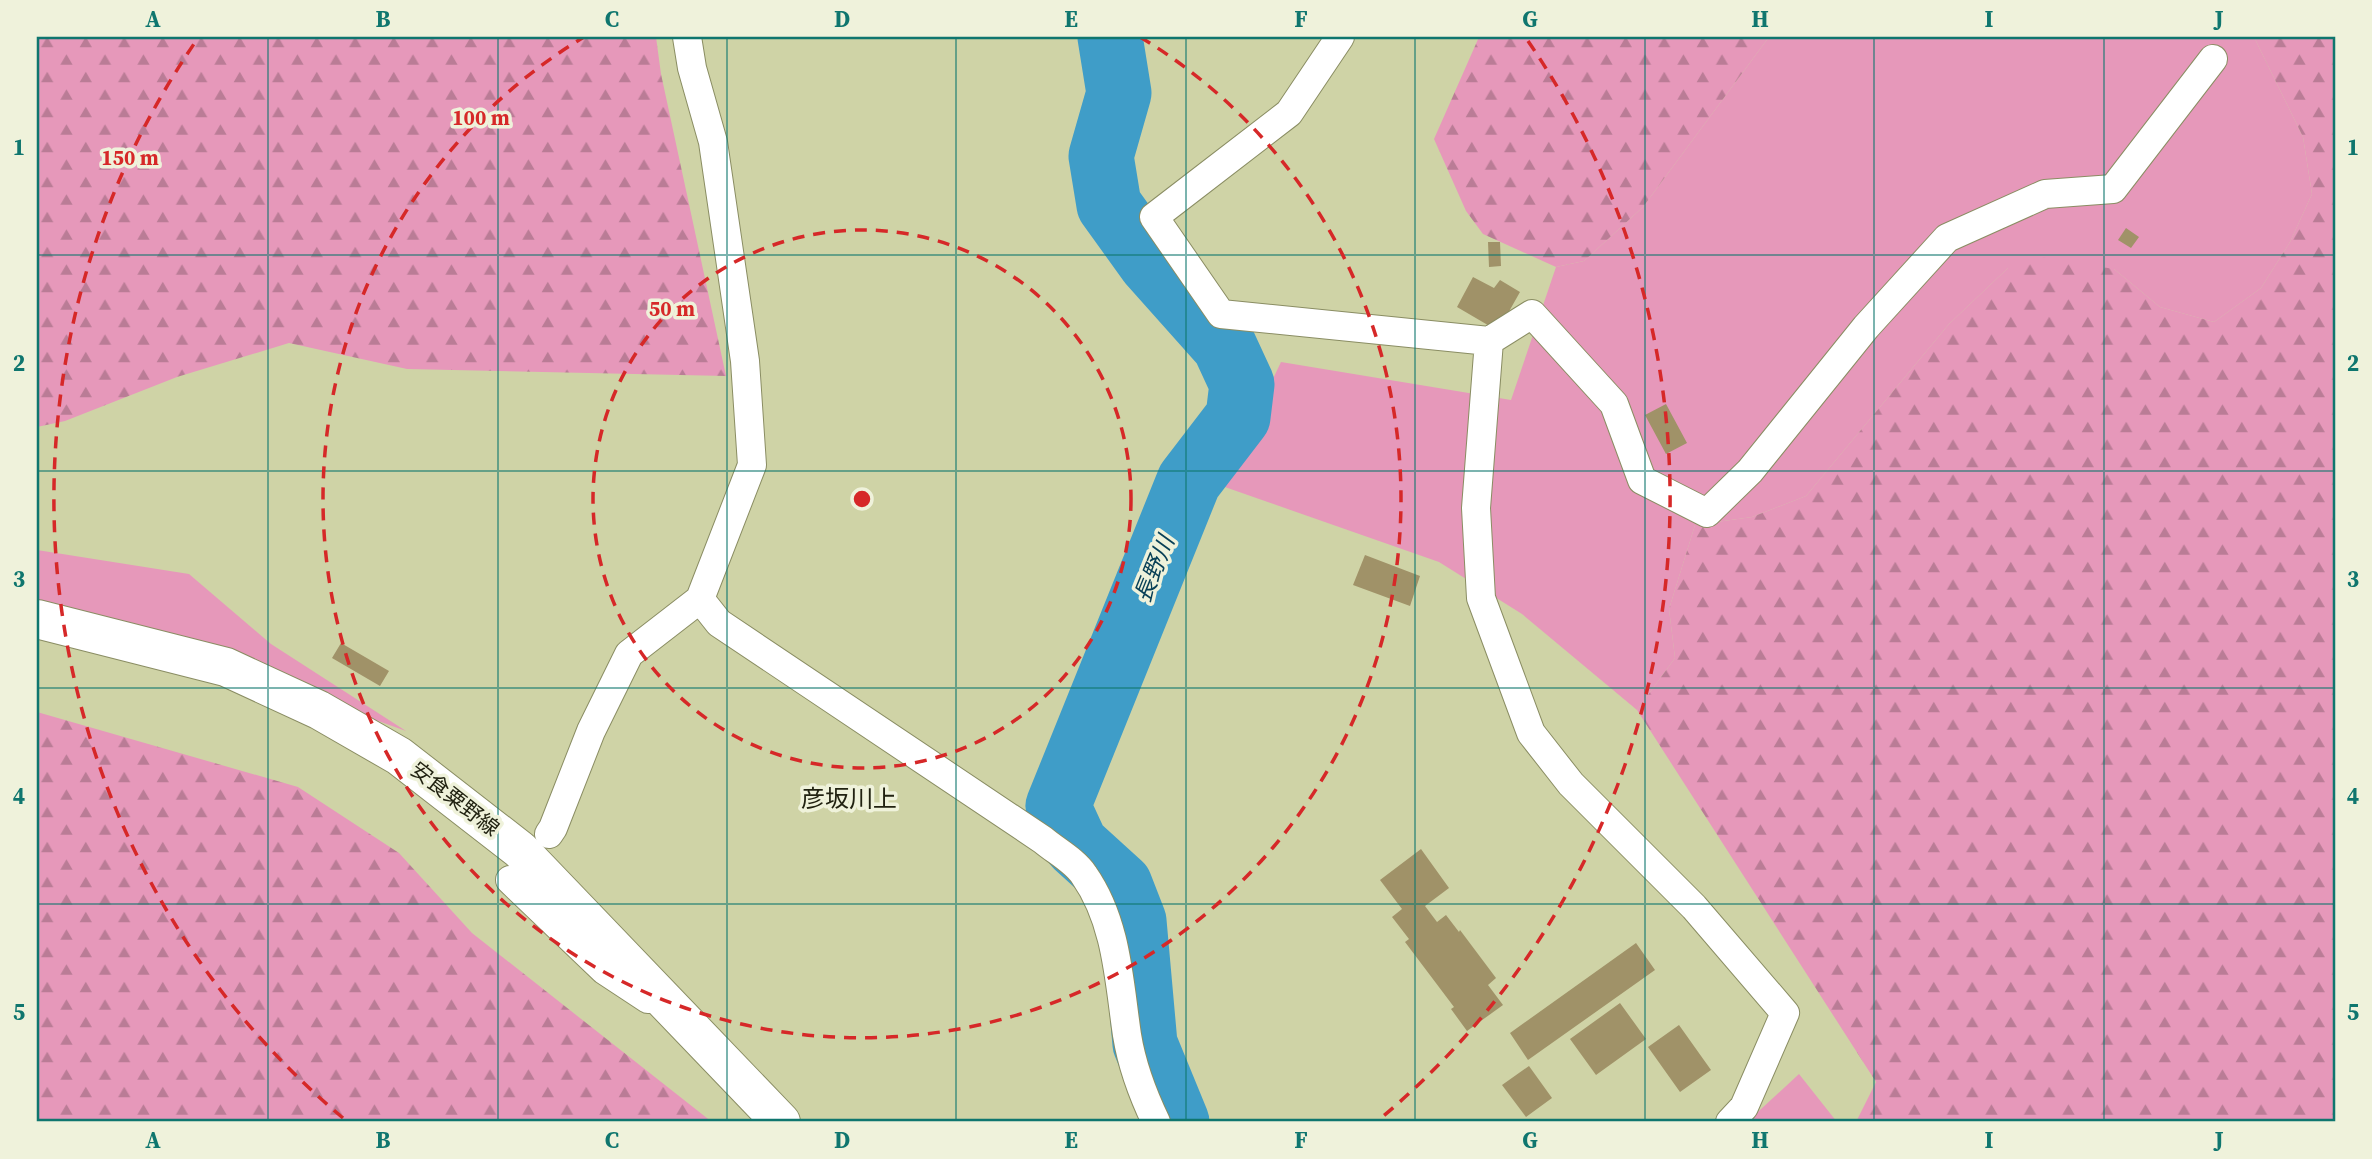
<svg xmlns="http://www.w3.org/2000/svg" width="2372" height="1159" font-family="'Source Serif 4','Noto Sans JP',serif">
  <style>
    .grass { fill: #e698ba }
    .forest { fill: url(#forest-firs) }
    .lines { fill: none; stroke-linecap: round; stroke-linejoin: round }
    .river { stroke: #3f9dc8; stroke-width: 65 }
    .building { fill: #a09268 }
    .minor-casing { stroke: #8a8d63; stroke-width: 30 }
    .secondary-casing { stroke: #8a8d63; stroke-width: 40 }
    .minor { stroke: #fff; stroke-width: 28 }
    .secondary { stroke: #fff; stroke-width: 38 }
    .grid { fill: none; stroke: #0f766e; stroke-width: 2; stroke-opacity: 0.55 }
    .ring { fill: none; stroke: #d62828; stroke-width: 3.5; stroke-dasharray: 12 9 }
    .labels { text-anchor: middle; stroke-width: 7; stroke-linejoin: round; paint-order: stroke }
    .street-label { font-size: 21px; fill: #212211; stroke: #eff2db }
    .water-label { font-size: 23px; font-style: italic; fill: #094057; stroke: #eff2db }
    .quarter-label { font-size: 24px; fill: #212211; stroke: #eff2db }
    .centre { fill: #d62828; stroke: #eff2db; stroke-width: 3.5 }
    .ring-label { font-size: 21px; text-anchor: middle; font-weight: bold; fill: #d62828; stroke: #eff2db; stroke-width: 7; stroke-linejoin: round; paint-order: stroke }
    .neatline { fill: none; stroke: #0f766e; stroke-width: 2.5 }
    .grid-label { font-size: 23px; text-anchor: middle; font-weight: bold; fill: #0f766e }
  </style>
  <defs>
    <pattern id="forest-firs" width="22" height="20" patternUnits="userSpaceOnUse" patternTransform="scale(1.75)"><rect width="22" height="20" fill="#e698ba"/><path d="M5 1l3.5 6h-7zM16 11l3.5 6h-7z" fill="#ba7c96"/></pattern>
  </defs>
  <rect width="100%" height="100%" fill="#cfd3a6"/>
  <path class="grass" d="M 1769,37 L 2254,37 L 2303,137 L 2312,194 L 2290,242 L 2261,288 L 2214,322 L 2160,307 L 2114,269 L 2008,268 L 1949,324 L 1806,496 L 1752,517 L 1695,525 L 1669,609 L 1675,658 L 1637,710 L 1522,614 L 1439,562 L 1222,486 L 1281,362 L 1511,400 L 1556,267 L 1584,261 L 1643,207 Z
    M 37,550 L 189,574 L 271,644 L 406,731 L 97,619 L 37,604 Z
    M 1799,1074 L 1837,1122 L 1747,1122 Z"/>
  <path class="forest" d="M 37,37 L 656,37 L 661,74 L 726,376 L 407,369 L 289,343 L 177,377 L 65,421 L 37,427 Z
    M 1479,37 L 1769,37 L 1643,207 L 1584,261 L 1556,267 L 1483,234 L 1466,211 L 1434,139 Z
    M 2254,37 L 2335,37 L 2335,1122 L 1856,1122 L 1876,1082 L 1637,710 L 1675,658 L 1669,609 L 1695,525 L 1752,517 L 1806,496 L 1949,324 L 2008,268 L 2034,256 L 2114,269 L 2160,307 L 2214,322 L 2261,288 L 2290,242 L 2312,194 L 2303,137 Z
    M 37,712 L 298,787 L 399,853 L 472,933 L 712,1122 L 37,1122 Z"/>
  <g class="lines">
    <path class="river" d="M 1110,37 L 1119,93 L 1101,156 L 1109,205 L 1150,262 L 1224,345 L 1242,384 L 1238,417 L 1189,481 L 1058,806 L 1076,845 L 1120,885 L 1134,921 L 1145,1044 L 1177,1122"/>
  </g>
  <path class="building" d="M 2126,228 L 2139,237 L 2131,248 L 2118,240 Z
    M 1488,242 L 1500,242 L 1501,266 L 1489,267 Z
    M 1473,277 L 1494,288 L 1500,280 L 1520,292 L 1498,331 L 1457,307 Z
    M 1666,404 L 1687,443 L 1666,454 L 1645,415 Z
    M 1365,555 L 1420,576 L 1410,606 L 1353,585 Z
    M 341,643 L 389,671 L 380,686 L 332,658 Z
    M 1421,849 L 1449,888 L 1425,906 L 1437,922 L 1446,915 L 1459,932 L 1460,930 L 1496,978 L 1488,985 L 1503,1005 L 1467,1031 L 1451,1009 L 1454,1007 L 1405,942 L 1409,939 L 1392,917 L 1402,909 L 1380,880 Z
    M 1636,943 L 1655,970 L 1528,1060 L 1510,1033 Z
    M 1620,1003 L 1646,1039 L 1596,1075 L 1570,1039 Z
    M 1679,1025 L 1711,1070 L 1680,1092 L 1648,1047 Z
    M 1529,1066 L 1552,1098 L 1526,1117 L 1502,1085 Z"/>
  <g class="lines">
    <g class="minor-casing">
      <path id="minor" d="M 1340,37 L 1289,113 L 1154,217 L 1221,314 L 1489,341 L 1532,314 L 1614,404 L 1642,480 L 1707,513 L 1750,471 L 1866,327 L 1947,238 L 2045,194 L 2113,189 L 2213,59
        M 1489,341 L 1476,508 L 1481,598 L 1531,733 L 1571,784 L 1694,907 L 1785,1013 L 1744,1107 L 1730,1122
        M 700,599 L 719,623 L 1043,840 C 1056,851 1075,861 1084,875 C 1117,922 1119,981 1127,1035 C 1132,1066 1143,1095 1156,1122
        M 549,834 L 553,828 L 591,731 L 629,654 L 700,599 L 752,465 L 745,361 L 713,142 L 692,68 L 687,37
        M 510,880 L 604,970 L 648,999"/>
    </g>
    <g class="secondary-casing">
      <path id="secondary" d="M 37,619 L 226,667 L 319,710 L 399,756 L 520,850 L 781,1122"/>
    </g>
    <use href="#minor" class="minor"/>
    <use href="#secondary" class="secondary"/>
  </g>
  <path class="grid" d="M 268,37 L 268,1122M 498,37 L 498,1122M 727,37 L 727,1122M 956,37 L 956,1122M 1186,37 L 1186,1122M 1415,37 L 1415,1122M 1645,37 L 1645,1122M 1874,37 L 1874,1122M 2104,37 L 2104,1122M 37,255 L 2335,255M 37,471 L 2335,471M 37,688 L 2335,688M 37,904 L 2335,904"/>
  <g class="ring">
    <circle cx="862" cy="499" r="269"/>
    <path d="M1140 37A539 539 0 1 1 584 37"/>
    <path d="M343 1118A808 808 0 0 1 196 41M1528 41A808 808 0 0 1 1381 1118"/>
  </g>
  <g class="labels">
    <g class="street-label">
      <text transform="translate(455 799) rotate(38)" y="7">安食粟野線</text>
    </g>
    <g class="water-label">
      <text transform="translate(1154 569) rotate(-68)" y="8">長野川</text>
    </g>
    <g class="quarter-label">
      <text x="849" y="807">彦坂川上</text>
    </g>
  </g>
  <circle cx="862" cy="499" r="10" class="centre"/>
  <g class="ring-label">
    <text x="481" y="125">100 m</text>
    <text x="130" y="165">150 m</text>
    <text x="672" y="316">50 m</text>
  </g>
  <rect width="2372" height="1159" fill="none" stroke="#eff2db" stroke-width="77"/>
  <rect x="38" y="38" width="2296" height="1082" class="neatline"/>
  <g class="grid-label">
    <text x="153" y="27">A</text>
    <text x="383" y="27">B</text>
    <text x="612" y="27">C</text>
    <text x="842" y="27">D</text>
    <text x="1071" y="27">E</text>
    <text x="1301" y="27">F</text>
    <text x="1530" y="27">G</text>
    <text x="1760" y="27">H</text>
    <text x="1989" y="27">I</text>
    <text x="2219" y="27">J</text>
    <text x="19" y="155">1</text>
    <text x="2353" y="155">1</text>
    <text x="19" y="371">2</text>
    <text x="2353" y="371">2</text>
    <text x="19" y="587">3</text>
    <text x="2353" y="587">3</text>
    <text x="19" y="804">4</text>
    <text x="2353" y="804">4</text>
    <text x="19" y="1020">5</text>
    <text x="2353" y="1020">5</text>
    <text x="153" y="1148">A</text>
    <text x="383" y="1148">B</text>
    <text x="612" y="1148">C</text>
    <text x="842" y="1148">D</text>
    <text x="1071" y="1148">E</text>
    <text x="1301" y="1148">F</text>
    <text x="1530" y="1148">G</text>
    <text x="1760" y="1148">H</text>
    <text x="1989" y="1148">I</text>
    <text x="2219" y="1148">J</text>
  </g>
</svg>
